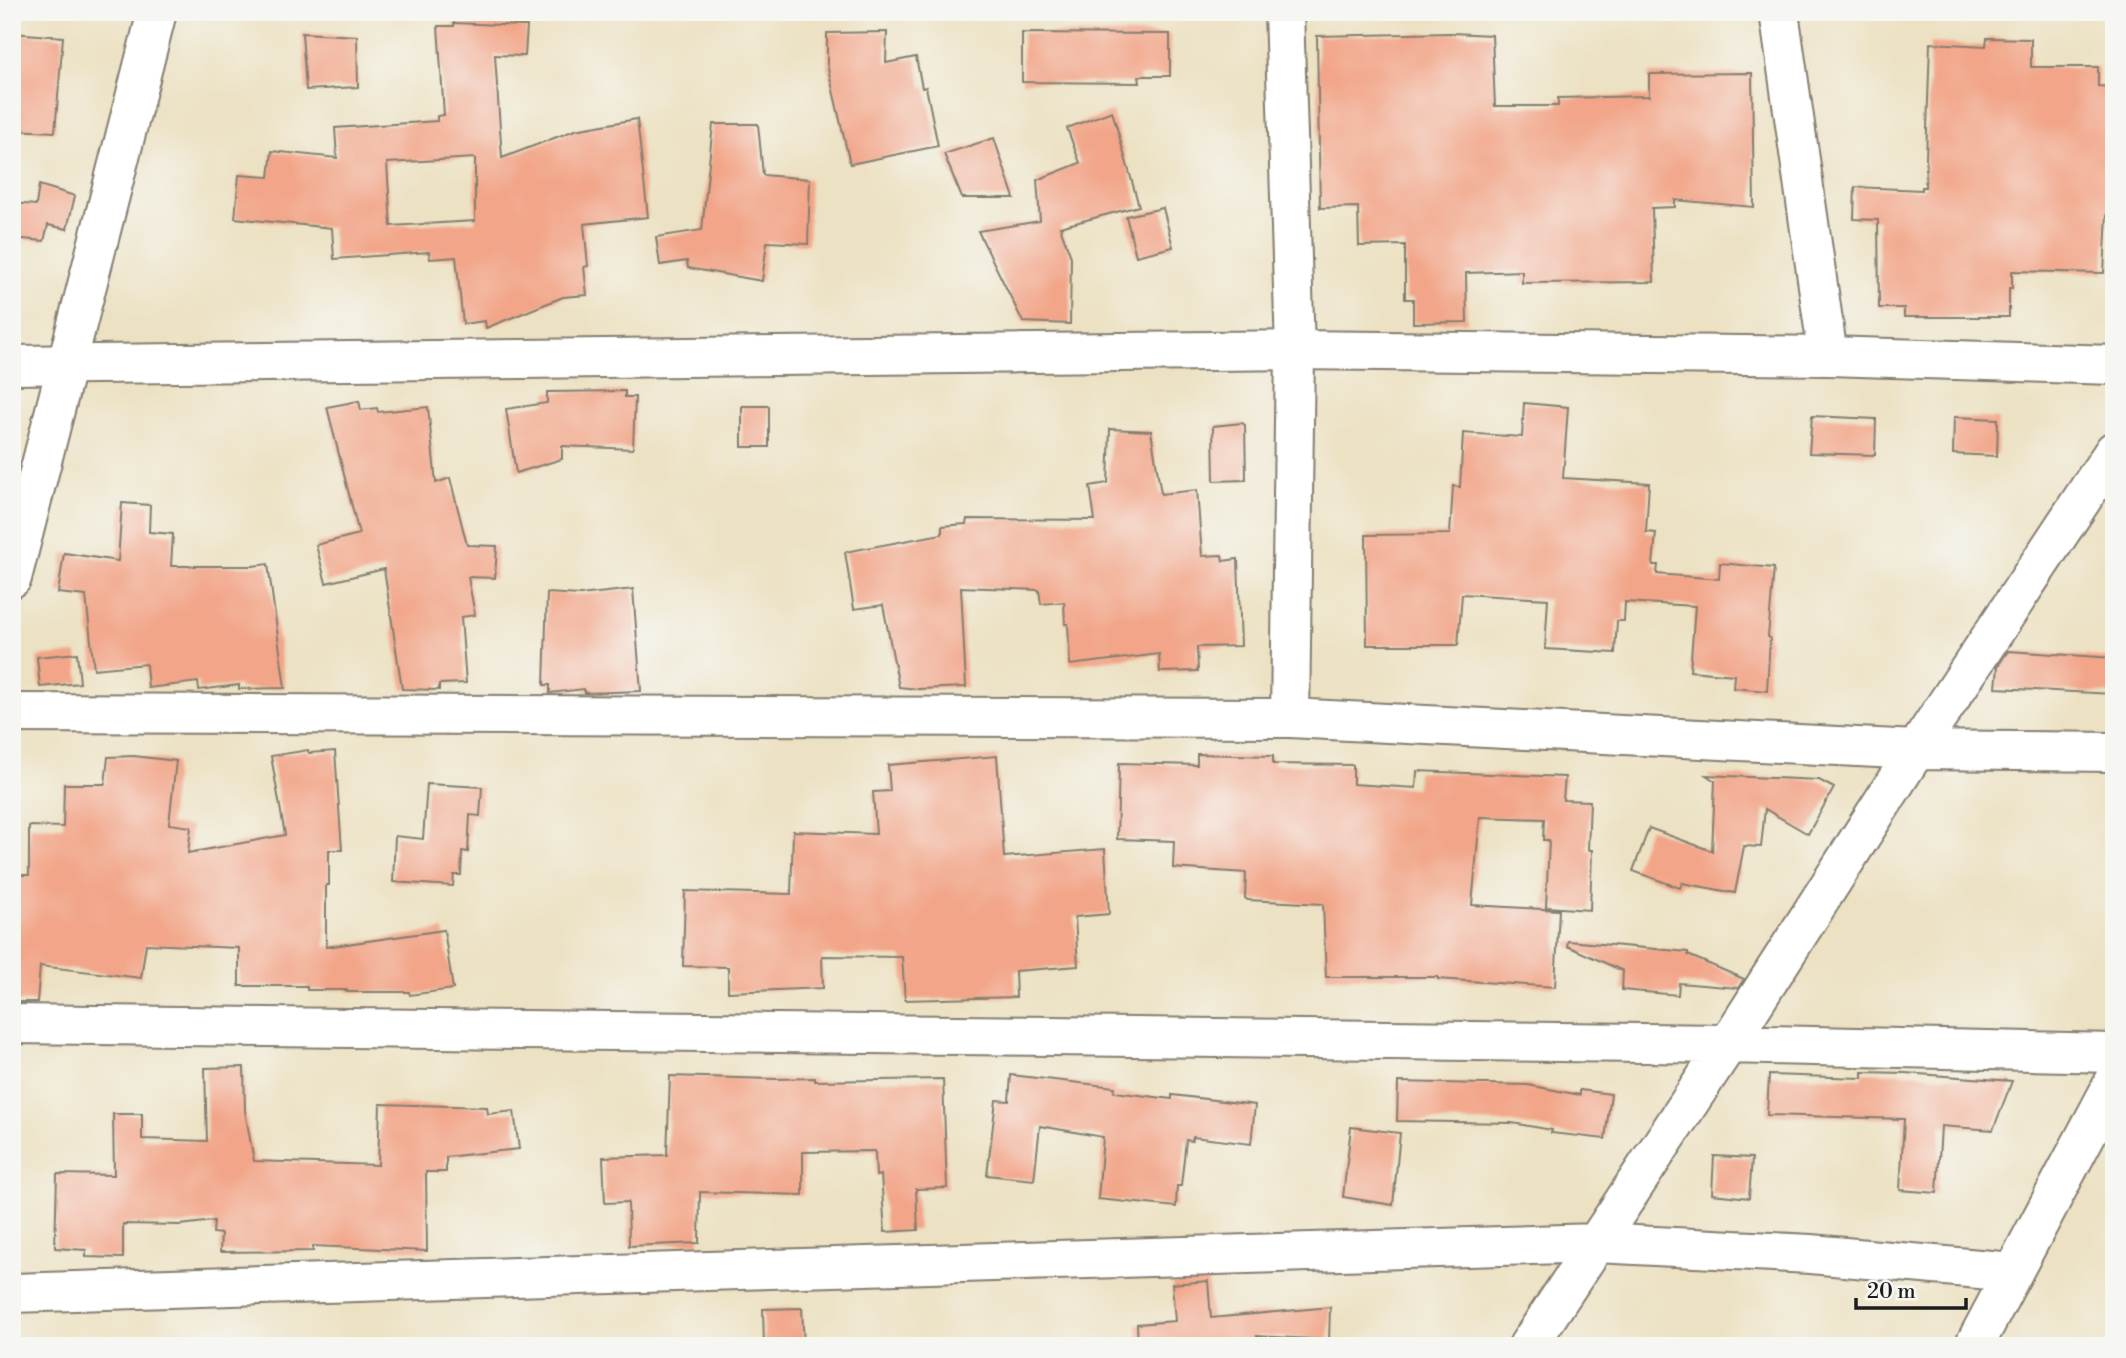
<svg xmlns="http://www.w3.org/2000/svg" width="2126" height="1358" font-family="'Libre Bodoni',serif">
  <style>
    .building { fill: #f2a588; fill-rule: evenodd }
    .lines { fill: none; stroke-linecap: round; stroke-linejoin: round }
    .minor-casing { stroke: #847e6f; stroke-width: 42 }
    .tertiary-casing { stroke: #847e6f; stroke-width: 42 }
    .secondary-casing { stroke: #847e6f; stroke-width: 42 }
    .minor { stroke: #fff; stroke-width: 38 }
    .tertiary { stroke: #fff; stroke-width: 38 }
    .secondary { stroke: #fff; stroke-width: 38 }
  </style>
  <rect width="100%" height="100%" fill="#f6f6f2"/>
  <filter id="ink" filterUnits="userSpaceOnUse"><feTurbulence type="fractalNoise" baseFrequency=".0143" numOctaves="2"/><feDisplacementMap in="SourceGraphic" scale="14" xChannelSelector="R" yChannelSelector="G"/><feConvolveMatrix kernelMatrix="1 2 1 2 8 2 1 2 1" color-interpolation-filters="sRGB"/></filter>
  <filter id="wash" filterUnits="userSpaceOnUse"><feTurbulence type="fractalNoise" baseFrequency=".00686" numOctaves="4" result="noise"/><feDisplacementMap in="SourceGraphic" scale="28" xChannelSelector="R" yChannelSelector="G"/><feGaussianBlur stdDeviation="1.57" result="paint"/><feColorMatrix in="noise" values="0 0 0 0 0 0 0 0 0 0 0 0 0 0 0 0 0 1.4 0 .05"/><feComposite in="paint" operator="in"/></filter>
  <g filter="url(#wash)">
    <rect width="100%" height="100%" fill="#ece1c2"/>
    <g id="blocks">
      <path class="building" d="M 454,23 L 527,26 L 525,56 L 495,55 L 502,158 L 575,130 L 637,119 L 648,217 L 584,224 L 588,266 L 584,267 L 587,295 L 563,297 L 486,328 L 485,321 L 463,324 L 456,257 L 430,259 L 429,252 L 334,259 L 332,228 L 235,218 L 239,175 L 269,177 L 272,151 L 337,158 L 335,128 L 437,121 L 437,116 L 444,115 L 438,26 L 454,26 ZM 475,158 L 475,221 L 391,226 L 387,163 Z
        M 887,32 L 886,63 L 916,57 L 922,88 L 926,87 L 938,146 L 850,164 L 827,64 L 827,33 Z
        M 12,33 L 63,37 L 55,132 L 12,130 Z
        M 302,33 L 357,36 L 358,87 L 306,90 Z
        M 1022,33 L 1170,34 L 1170,76 L 1139,76 L 1140,83 L 1022,82 Z
        M 1451,33 L 1492,35 L 1495,106 L 1558,106 L 1558,98 L 1649,96 L 1649,74 L 1752,73 L 1754,207 L 1675,200 L 1675,207 L 1652,208 L 1654,282 L 1522,283 L 1522,271 L 1466,273 L 1467,322 L 1413,323 L 1413,299 L 1405,299 L 1405,245 L 1359,246 L 1358,207 L 1320,208 L 1317,36 Z
        M 1987,38 L 2031,39 L 2031,67 L 2098,67 L 2098,86 L 2114,87 L 2114,214 L 2107,214 L 2104,273 L 2012,271 L 2012,288 L 2009,288 L 2009,317 L 1904,317 L 1904,308 L 1879,308 L 1878,220 L 1854,219 L 1855,187 L 1922,190 L 1922,187 L 1925,187 L 1930,43 L 1986,46 Z
        M 1112,111 L 1139,206 L 1060,227 L 1071,257 L 1070,324 L 1023,322 L 978,231 L 1040,221 L 1037,180 L 1080,163 L 1067,128 Z
        M 713,124 L 758,124 L 763,175 L 810,179 L 808,244 L 767,242 L 762,281 L 688,268 L 687,261 L 660,265 L 656,237 L 702,230 Z
        M 994,138 L 1014,198 L 962,198 L 944,154 Z
        M 39,185 L 75,196 L 67,229 L 48,225 L 44,241 L 12,238 L 12,203 L 36,205 Z
        M 1163,208 L 1173,247 L 1136,256 L 1126,216 Z
        M 625,391 L 625,397 L 635,397 L 633,449 L 562,446 L 562,459 L 516,473 L 506,409 L 547,403 L 547,392 Z
        M 359,401 L 361,410 L 377,408 L 378,412 L 428,407 L 436,483 L 450,478 L 467,545 L 497,546 L 495,578 L 468,577 L 475,615 L 461,617 L 466,683 L 439,684 L 439,690 L 402,689 L 384,569 L 326,583 L 316,545 L 359,534 L 327,407 Z
        M 1524,403 L 1568,407 L 1563,478 L 1649,483 L 1646,532 L 1656,533 L 1653,565 L 1658,565 L 1657,574 L 1719,579 L 1720,563 L 1774,568 L 1768,637 L 1770,638 L 1767,691 L 1733,688 L 1734,675 L 1690,671 L 1695,606 L 1625,602 L 1624,621 L 1617,621 L 1615,653 L 1545,649 L 1548,599 L 1462,594 L 1458,645 L 1367,645 L 1366,535 L 1450,534 L 1453,486 L 1460,487 L 1463,433 L 1522,437 Z
        M 742,406 L 769,406 L 769,447 L 742,447 Z
        M 1812,416 L 1876,419 L 1875,455 L 1809,453 Z
        M 1954,417 L 1998,419 L 1997,456 L 1953,454 Z
        M 1242,423 L 1245,425 L 1246,480 L 1214,481 L 1213,426 Z
        M 1110,429 L 1151,431 L 1161,494 L 1197,490 L 1202,556 L 1222,555 L 1223,561 L 1238,559 L 1241,646 L 1197,647 L 1198,671 L 1160,672 L 1159,654 L 1070,665 L 1068,624 L 1065,624 L 1064,602 L 1041,604 L 1039,590 L 961,587 L 966,687 L 918,689 L 899,687 L 883,605 L 854,609 L 845,552 L 942,534 L 942,526 L 966,524 L 967,519 L 1095,520 L 1090,486 L 1108,483 Z
        M 122,503 L 150,505 L 149,532 L 173,534 L 171,566 L 253,566 L 268,564 L 285,688 L 239,689 L 239,685 L 199,690 L 198,682 L 148,688 L 146,664 L 94,669 L 86,596 L 58,593 L 64,553 L 118,561 Z
        M 633,589 L 641,691 L 585,693 L 584,689 L 550,693 L 550,685 L 544,685 L 547,593 L 580,595 Z
        M 2008,651 L 2114,658 L 2114,694 L 1996,688 L 1998,666 Z
        M 77,653 L 80,683 L 40,687 L 37,657 Z
        M 308,750 L 309,753 L 335,751 L 342,850 L 329,850 L 329,885 L 326,885 L 326,947 L 444,930 L 453,989 L 410,995 L 409,992 L 347,992 L 347,990 L 307,990 L 307,986 L 239,986 L 239,948 L 146,944 L 141,978 L 40,966 L 37,1002 L 12,1002 L 12,936 L 18,875 L 29,875 L 29,826 L 63,827 L 64,784 L 105,784 L 108,757 L 134,756 L 176,761 L 169,824 L 191,827 L 188,853 L 285,835 L 271,756 Z
        M 1197,754 L 1273,756 L 1273,764 L 1353,765 L 1353,784 L 1416,788 L 1417,771 L 1565,777 L 1563,800 L 1590,801 L 1588,850 L 1592,850 L 1590,910 L 1546,907 L 1549,840 L 1543,840 L 1544,819 L 1480,817 L 1472,905 L 1559,910 L 1555,987 L 1438,979 L 1438,977 L 1326,977 L 1323,904 L 1248,900 L 1245,898 L 1246,873 L 1173,868 L 1174,841 L 1117,839 L 1119,763 L 1197,765 Z
        M 997,756 L 1004,857 L 1105,849 L 1109,914 L 1075,917 L 1078,966 L 1015,971 L 1016,997 L 905,1000 L 902,957 L 822,956 L 823,988 L 728,992 L 728,967 L 683,966 L 685,891 L 791,894 L 793,831 L 876,834 L 873,792 L 890,791 L 888,765 Z
        M 1706,775 L 1819,780 L 1834,788 L 1808,834 L 1765,809 L 1761,847 L 1744,846 L 1735,893 L 1682,883 L 1680,888 L 1633,871 L 1649,828 L 1712,851 L 1715,781 Z
        M 427,784 L 482,787 L 480,816 L 470,815 L 468,852 L 462,851 L 461,875 L 454,875 L 453,886 L 393,882 L 395,836 L 423,839 Z
        M 1568,941 L 1688,952 L 1688,955 L 1744,979 L 1738,988 L 1679,983 L 1678,995 L 1622,990 L 1623,971 L 1567,946 Z
        M 244,1067 L 245,1111 L 254,1161 L 378,1165 L 380,1104 L 487,1107 L 488,1114 L 514,1111 L 519,1149 L 446,1157 L 446,1172 L 426,1172 L 427,1251 L 313,1246 L 313,1251 L 220,1252 L 221,1234 L 213,1233 L 214,1221 L 180,1225 L 123,1224 L 123,1258 L 86,1257 L 86,1250 L 55,1248 L 57,1174 L 114,1175 L 113,1114 L 142,1114 L 142,1139 L 207,1141 L 205,1068 Z
        M 1862,1072 L 1905,1073 L 2012,1081 L 1993,1130 L 1941,1126 L 1937,1193 L 1900,1190 L 1904,1119 L 1767,1115 L 1769,1075 L 1862,1078 Z
        M 1011,1075 L 1115,1087 L 1114,1092 L 1172,1099 L 1172,1095 L 1255,1105 L 1251,1144 L 1193,1137 L 1192,1141 L 1186,1140 L 1181,1186 L 1177,1186 L 1176,1207 L 1098,1199 L 1103,1137 L 1040,1126 L 1034,1180 L 987,1175 L 996,1100 L 1009,1101 Z
        M 670,1076 L 776,1079 L 815,1078 L 815,1081 L 943,1079 L 947,1188 L 916,1189 L 918,1230 L 885,1232 L 881,1175 L 876,1176 L 875,1151 L 803,1152 L 803,1195 L 700,1192 L 699,1243 L 629,1246 L 628,1202 L 605,1203 L 603,1157 L 667,1155 Z
        M 1398,1082 L 1528,1085 L 1580,1095 L 1580,1090 L 1611,1094 L 1605,1139 L 1551,1133 L 1552,1130 L 1512,1123 L 1397,1121 Z
        M 1351,1127 L 1400,1133 L 1393,1205 L 1343,1197 Z
        M 1714,1156 L 1752,1158 L 1749,1198 L 1712,1194 Z
        M 1208,1281 L 1211,1318 L 1330,1307 L 1329,1340 L 1257,1336 L 1258,1346 L 1138,1346 L 1137,1324 L 1175,1321 L 1172,1284 Z
        M 802,1308 L 804,1346 L 764,1346 L 763,1309 Z"/>
    </g>
  </g>
  <g filter="url(#ink)">
    <use href="#blocks" fill-opacity="0" stroke="#847e6f" stroke-width="2"/>
    <g class="lines">
      <g class="minor-casing">
        <path id="minor" d="M 1284,12 L 1295,350 L 1290,718
          M 1779,12 L 1828,356
          M 12,578 L 157,12
          M 12,713 L 1290,718 L 1916,750 L 2114,752
          M 12,1024 L 1728,1044 L 2114,1053
          M 12,1293 L 1596,1243 L 1811,1254 L 2013,1272
          M 1528,1346 L 1728,1044 L 1916,750 L 2114,451"/>
      </g>
      <g class="tertiary-casing">
        <path id="tertiary" d="M 12,365 L 1295,350 L 1828,356 L 2114,365"/>
      </g>
      <g class="secondary-casing">
        <path id="secondary" d="M 1974,1346 L 2114,1082"/>
      </g>
      <use href="#minor" class="minor"/>
      <use href="#tertiary" class="tertiary"/>
      <use href="#secondary" class="secondary"/>
    </g>
  </g>
  <rect width="2126" height="1358" fill="none" stroke="#f6f6f2" stroke-width="42"/>
  <path d="M1856 1298v10h110v-10" fill="none" stroke="#1c1c1c" stroke-width="3.5"/>
  <text x="1867" y="1298" font-size="21" fill="#1c1c1c" stroke="#f6f6f2" stroke-width="5" paint-order="stroke">20 m</text>
</svg>
